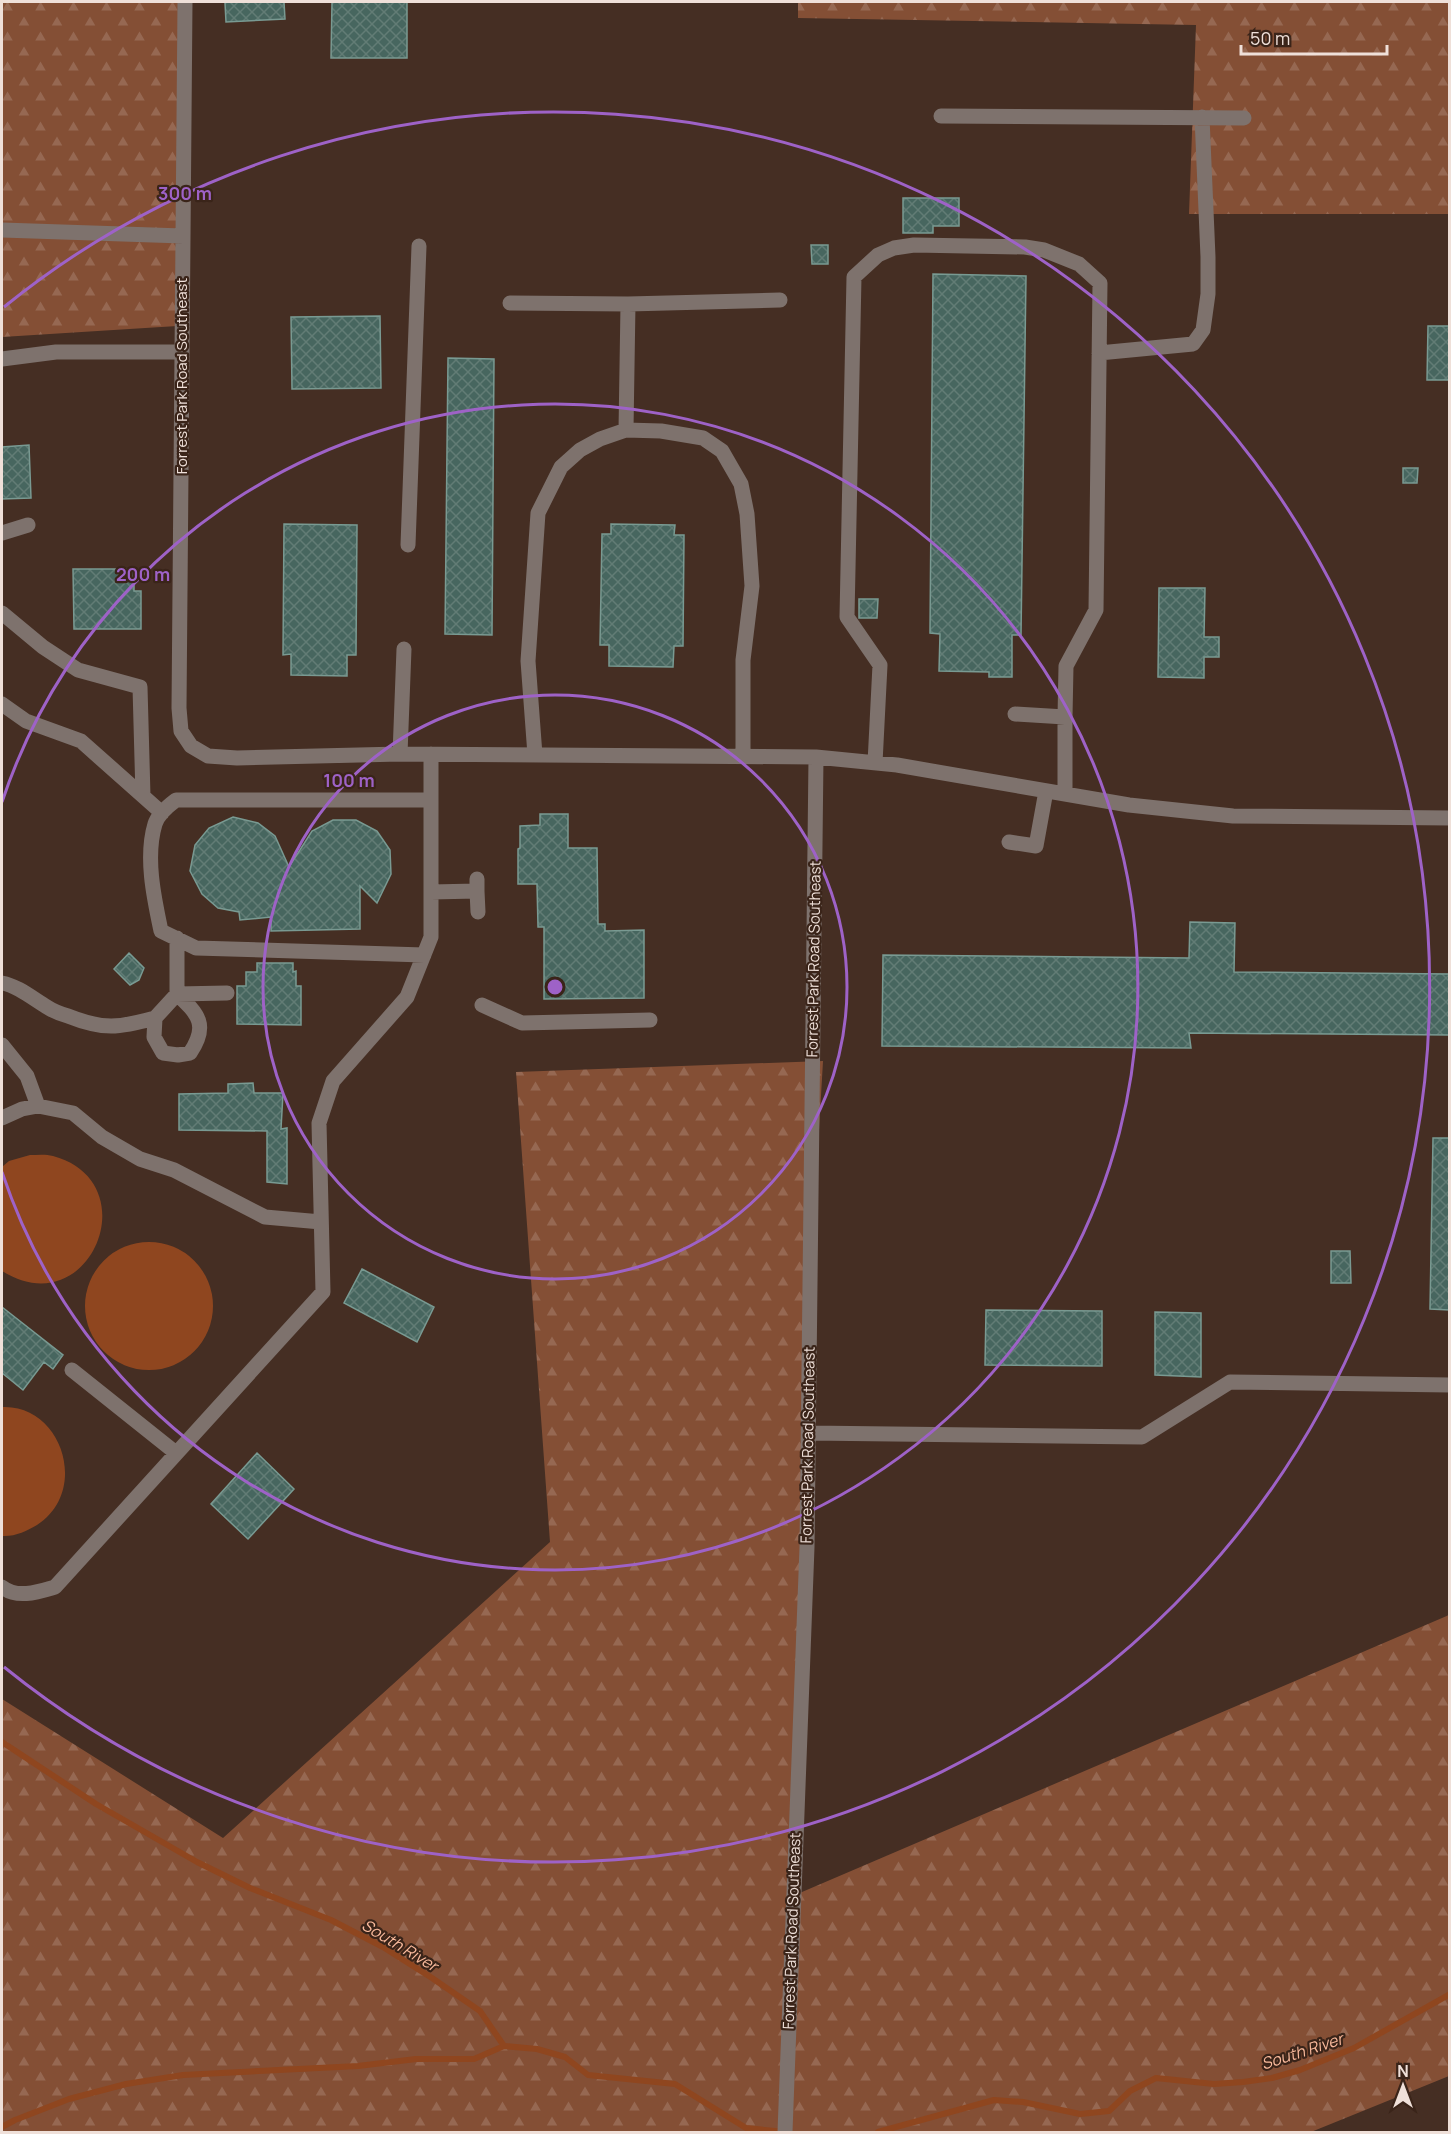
<svg xmlns="http://www.w3.org/2000/svg" width="1451" height="2134" font-family="Manrope,sans-serif">
  <style>
    .forest { fill: url(#forest-firs) }
    .water { fill: #8f461f }
    .lines { fill: none; stroke-linecap: round; stroke-linejoin: round }
    .stream { stroke: #8f461f; stroke-width: 6 }
    .building { fill: url(#building-cross-hatch); stroke: #799a92; stroke-width: 1.5 }
    .minor { stroke: #7e726d; stroke-width: 15 }
    .ring { fill: none; stroke: #9e62c7; stroke-width: 3 }
    .labels { text-anchor: middle; stroke-width: 4.5; stroke-linejoin: round; paint-order: stroke }
    .street-label { font-size: 15px; fill: #efe0d9; stroke: #3a2419 }
    .water-label { font-size: 16px; font-style: italic; fill: #faba9c; stroke: #3a2419 }
    .centre { fill: #9e62c7; stroke: #3a2419; stroke-width: 3 }
    .ring-label { font-size: 18px; text-anchor: middle; font-weight: bold; fill: #9e62c7; stroke: #3a2419; stroke-width: 4.5; stroke-linejoin: round; paint-order: stroke }
  </style>
  <defs>
    <pattern id="forest-firs" width="22" height="20" patternUnits="userSpaceOnUse" patternTransform="scale(1.5)"><rect width="22" height="20" fill="#844f35"/><path d="M5 1l3.5 6h-7zM16 11l3.5 6h-7z" fill="#966852"/></pattern>
    <pattern id="building-cross-hatch" width="8" height="8" patternUnits="userSpaceOnUse" patternTransform="scale(1.5)"><rect width="8" height="8" fill="#47665f"/><path d="M0 0l8 8M0 8l8-8" fill="none" stroke="#627c75"/></pattern>
  </defs>
  <rect width="100%" height="100%" fill="#452e23"/>
  <path class="forest" d="M 2,2 L 186,2 L 177,326 L 2,337 Z
    M 798,2 L 1449,2 L 1449,214 L 1189,214 L 1196,25 L 798,18 Z
    M 823,1061 L 802,1423 L 795,1895 L 1449,1615 L 1449,2076 L 1311,2132 L 2,2132 L 2,1699 L 223,1838 L 550,1542 L 516,1072 Z"/>
  <path class="water" d="M 30,1155 C 37,1155 46,1154 53,1156 C 149,1182 90,1326 2,1271 L 2,1167 L 9,1161 Z
    M85 1306a64 64 0 1 1 128 0a64 64 0 1 1-128 0Z
    M 2,1407 C 62,1404 90,1491 37,1525 C 27,1531 14,1537 2,1536 Z"/>
  <g class="lines">
    <path class="stream" d="M 2,1742 L 96,1804 L 197,1862 L 250,1888 L 331,1920 L 383,1947 L 432,1978 L 480,2011 L 504,2046
      M 2,2127 L 15,2120 L 69,2099 L 126,2084 L 183,2075 L 358,2066 L 416,2059 L 474,2059 L 504,2046 L 537,2049 L 565,2057 L 588,2075 L 675,2084 L 746,2128 L 785,2132
      M 878,2132 L 994,2100 L 1023,2102 L 1080,2114 L 1109,2111 L 1130,2091 L 1156,2078 L 1214,2084 L 1243,2082 L 1272,2078 L 1300,2070 L 1354,2048 L 1450,1994"/>
  </g>
  <path class="building" d="M 227,2 L 284,2 L 285,19 L 226,22 L 225,3 Z
    M 332,2 L 407,2 L 407,58 L 331,58 Z
    M 903,198 L 959,198 L 959,226 L 933,226 L 933,233 L 903,233 Z
    M 811,245 L 828,245 L 828,264 L 812,264 Z
    M 933,274 L 1026,276 L 1021,635 L 1012,635 L 1012,677 L 989,677 L 989,672 L 939,671 L 940,634 L 930,633 Z
    M 380,316 L 381,388 L 292,389 L 291,317 Z
    M 1428,326 L 1449,326 L 1449,380 L 1427,380 Z
    M 448,358 L 494,359 L 492,635 L 445,634 Z
    M 29,445 L 31,498 L 2,499 L 2,447 Z
    M 1403,468 L 1418,468 L 1417,483 L 1403,483 Z
    M 284,524 L 357,525 L 356,655 L 347,655 L 347,676 L 291,675 L 291,654 L 283,655 Z
    M 611,524 L 675,525 L 674,535 L 684,535 L 683,646 L 674,646 L 673,667 L 609,666 L 609,645 L 600,645 L 602,534 L 611,534 Z
    M 73,569 L 134,569 L 134,591 L 141,591 L 141,629 L 74,629 Z
    M 1159,588 L 1205,588 L 1204,637 L 1219,637 L 1219,657 L 1204,657 L 1204,678 L 1158,677 Z
    M 859,599 L 878,599 L 877,618 L 859,618 Z
    M 540,814 L 568,814 L 568,848 L 597,848 L 598,924 L 605,924 L 605,931 L 644,930 L 644,998 L 544,999 L 544,927 L 538,927 L 537,884 L 518,884 L 518,849 L 520,848 L 520,826 L 540,825 Z
    M 233,817 L 258,823 L 275,836 L 289,867 L 312,831 L 333,820 L 356,820 L 377,831 L 390,850 L 391,874 L 377,903 L 360,886 L 360,929 L 271,931 L 271,917 L 240,920 L 239,912 L 218,908 L 202,894 L 190,871 L 195,845 L 209,828 Z
    M 1190,922 L 1235,923 L 1234,972 L 1449,974 L 1449,1035 L 1189,1033 L 1191,1048 L 882,1046 L 883,955 L 1189,958 Z
    M 129,953 L 144,968 L 139,980 L 130,985 L 114,969 Z
    M 257,963 L 293,963 L 293,972 L 296,971 L 296,986 L 301,986 L 301,1025 L 237,1024 L 237,986 L 246,986 L 246,972 L 257,972 Z
    M 253,1083 L 254,1093 L 283,1093 L 281,1129 L 287,1128 L 287,1184 L 267,1182 L 267,1131 L 179,1130 L 179,1094 L 228,1093 L 228,1084 Z
    M 1433,1138 L 1449,1138 L 1449,1310 L 1430,1309 Z
    M 1331,1251 L 1350,1251 L 1351,1283 L 1331,1283 Z
    M 362,1269 L 434,1307 L 417,1342 L 344,1303 Z
    M 2,1307 L 63,1355 L 53,1369 L 44,1362 L 23,1390 L 2,1373 Z
    M 986,1310 L 1102,1311 L 1102,1366 L 985,1365 Z
    M 1155,1312 L 1201,1313 L 1201,1377 L 1155,1375 Z
    M 257,1453 L 294,1489 L 248,1539 L 211,1504 Z"/>
  <g class="lines">
    <path class="minor" d="M 185,2 L 179,708 L 181,731 L 191,746 L 208,756 L 237,758 L 400,754 L 816,757 L 897,765 L 1129,805 L 1233,816 L 1450,818
      M 941,116 L 1244,118
      M 2,230 L 183,236
      M 510,303 L 628,304
      M 1099,353 L 1193,344 L 1203,330 L 1208,294 L 1208,257 L 1202,117
      M 2,359 L 56,352 L 182,352
      M 626,430 L 628,304 L 780,300
      M 2,533 L 28,525
      M 408,545 L 419,246
      M 2,613 L 43,647 L 78,670 L 140,687 L 143,796
      M 2,704 L 26,721 L 81,741 L 162,813
      M 1015,714 L 1065,717 L 1065,794
      M 400,754 L 404,649
      M 535,755 L 528,661 L 538,513 L 561,467 L 580,450 L 600,439 L 626,430 L 661,431 L 703,438 L 722,451 L 741,484 L 747,514 L 752,586 L 743,660 L 743,756
      M 875,763 L 880,665 L 847,617 L 854,277 L 878,255 L 894,248 L 914,245 L 1025,247 L 1044,250 L 1079,264 L 1100,283 L 1096,610 L 1066,666 L 1065,717
      M 1009,842 L 1036,846 L 1046,791
      M 477,891 L 478,912
      M 431,892 L 477,891 L 477,879
      M 177,938 L 177,994 L 227,993
      M 424,955 L 196,948 L 161,931 C 154,898 145,857 155,824 C 158,814 168,806 176,800 L 431,800
      M 2,983 C 18,986 32,998 47,1007 C 53,1011 61,1014 68,1016 C 103,1030 119,1028 155,1018
      M 177,994 C 198,1014 209,1025 190,1053 L 178,1055 L 163,1053 L 154,1037 L 155,1018 Z
      M 482,1005 L 522,1023 L 650,1020
      M 2,1045 L 27,1076 L 38,1106
      M 2,1118 L 22,1109 L 38,1106 L 73,1113 L 102,1137 L 140,1159 L 174,1170 L 265,1217 L 321,1222
      M 72,1370 L 176,1453
      M 809,1433 L 1142,1437 L 1230,1382 L 1450,1385
      M 2,1587 C 17,1599 38,1592 55,1587 L 323,1292 L 319,1123 L 333,1081 L 407,997 L 431,937 L 431,754
      M 785,2132 L 807,1547 L 816,757"/>
  </g>
  <g class="ring">
    <circle cx="555" cy="987" r="292"/>
    <path d="M2 802A583 583 0 1 1 2 1172"/>
    <path d="M4 307A875 875 0 1 1 4 1667"/>
  </g>
  <g class="labels">
    <g class="street-label">
      <text transform="translate(182 376) rotate(-90)" y="5">Forrest Park Road Southeast</text>
      <text transform="translate(814 959) rotate(-89)" y="5">Forrest Park Road Southeast</text>
      <text transform="translate(808 1445) rotate(-89)" y="5">Forrest Park Road Southeast</text>
      <text transform="translate(792 1931) rotate(-88)" y="5">Forrest Park Road Southeast</text>
    </g>
    <g class="water-label">
      <text transform="translate(400 1945) rotate(31)" y="6">South River</text>
      <text transform="translate(1302 2051) rotate(-18)" y="6">South River</text>
    </g>
  </g>
  <circle cx="555" cy="987" r="9" class="centre"/>
  <g class="ring-label">
    <text x="185" y="200">300 m</text>
    <text x="143" y="581">200 m</text>
    <text x="349" y="787">100 m</text>
  </g>
  <rect width="1451" height="2134" fill="none" stroke="#efe0d9" stroke-width="6"/>
  <g transform="translate(1403 2086)" stroke="#3a2419" stroke-width="4.5" paint-order="stroke">
  <path d="M0-4.5L10 22L0 15L-10 22Z" fill="#efe0d9"/>
  <text y="-9" font-size="16" font-weight="bold" text-anchor="middle" fill="#efe0d9">N</text>
  </g>
  <path d="M1241 45v9h146v-9" fill="none" stroke="#efe0d9" stroke-width="3"/>
  <text x="1250" y="45" font-size="18" fill="#efe0d9" stroke="#3a2419" stroke-width="4.5" paint-order="stroke">50 m</text>
</svg>
